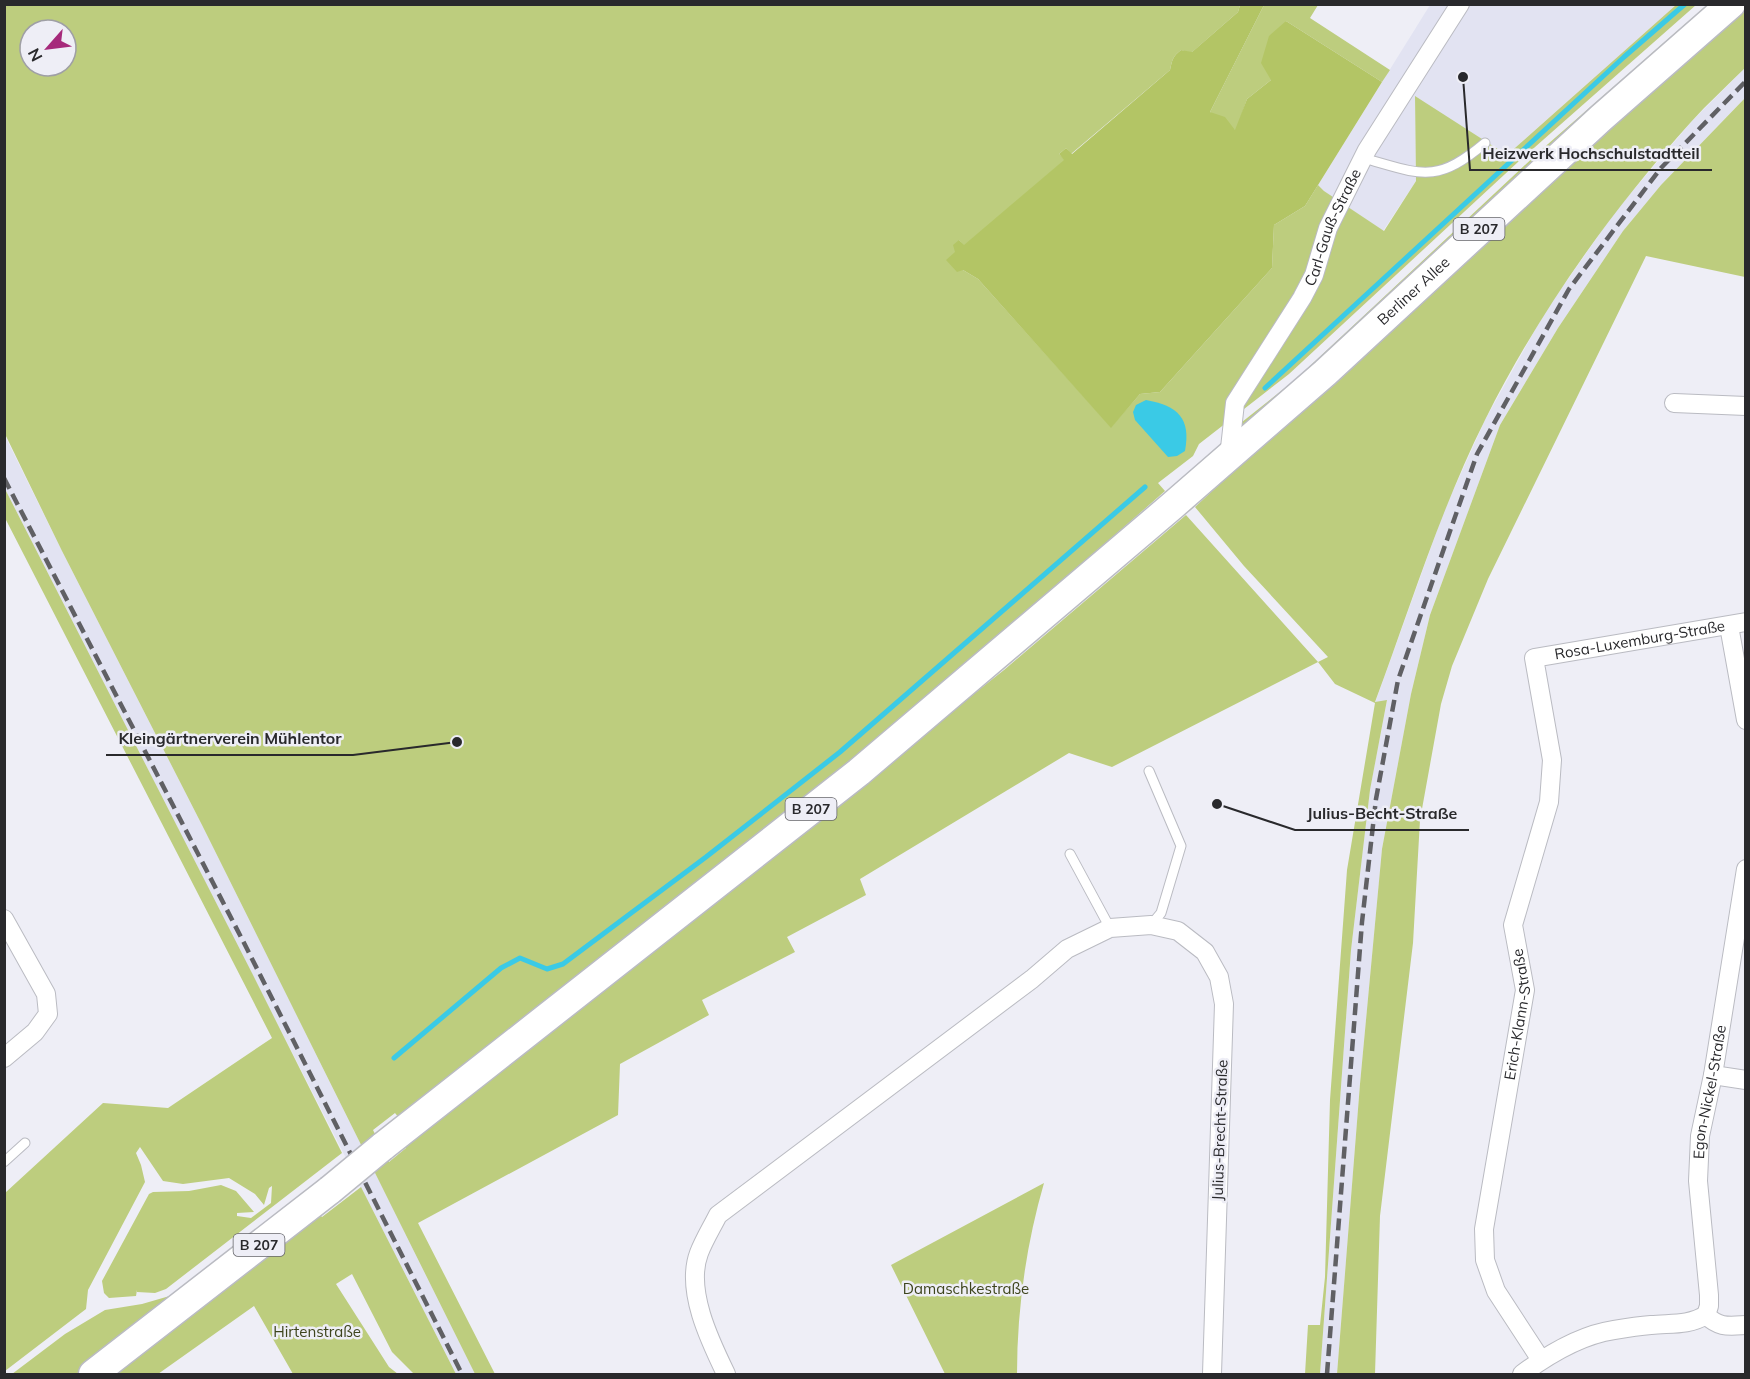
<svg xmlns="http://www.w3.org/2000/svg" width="1750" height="1379" font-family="Mulish,sans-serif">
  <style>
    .built { fill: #e2e3f2 }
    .green { fill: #bdcd7e; fill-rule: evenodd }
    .forest { fill: #b3c565 }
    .water { fill: #3acae6 }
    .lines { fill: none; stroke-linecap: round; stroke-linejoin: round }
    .stream { stroke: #3acae6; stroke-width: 5 }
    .service-casing { stroke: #babbc2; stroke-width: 11 }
    .minor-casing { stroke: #babbc2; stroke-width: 20 }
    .primary-casing { stroke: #babbc2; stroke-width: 31 }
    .service { stroke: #fff; stroke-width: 9 }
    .minor { stroke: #fff; stroke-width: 18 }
    .primary { stroke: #fff; stroke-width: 28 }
    .rail { stroke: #606064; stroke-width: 4.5; stroke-dasharray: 12 6; stroke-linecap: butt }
    .primary-bridge-casing { stroke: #babbc2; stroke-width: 31; stroke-linecap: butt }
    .primary-bridge { stroke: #fff; stroke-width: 28 }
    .labels { text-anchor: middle; stroke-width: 5; stroke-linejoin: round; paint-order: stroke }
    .shield { fill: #eeeef6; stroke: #646469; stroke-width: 1.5 }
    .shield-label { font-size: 14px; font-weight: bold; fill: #29292c }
    .street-label { font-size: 15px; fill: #29292c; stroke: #eeeef6 }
    .park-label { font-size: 15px; fill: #3d441c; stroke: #eeeef6 }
    .leader { fill: none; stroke: #29292c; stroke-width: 2 }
    .callout-dot { fill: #29292c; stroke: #eeeef6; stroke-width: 2 }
    .callout-label { font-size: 16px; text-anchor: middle; font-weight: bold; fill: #29292c; stroke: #eeeef6; stroke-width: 5; stroke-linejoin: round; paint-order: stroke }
  </style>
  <rect width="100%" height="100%" fill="#eeeef6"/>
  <path class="built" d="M 1430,5 L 1676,5 L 1507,155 L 1415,97 L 1416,181 L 1383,231 L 1324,191 L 1318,185 Z
    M 1745,68 L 1745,98 L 1661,185 L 1623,231 L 1558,328 L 1500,425 L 1430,615 L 1411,694 L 1382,849 L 1360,1084 L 1337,1374 L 1320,1374 L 1351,950 L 1370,789 L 1387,701 L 1375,703 L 1444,511 L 1485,420 L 1545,312 L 1615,212 L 1692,121 Z
    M 4,434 L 62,551 L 202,825 L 475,1374 L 456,1374 L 5,489 Z"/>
  <path class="green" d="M 5,5 L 1240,5 L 1238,12 L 1191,53 L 1181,50 C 1173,56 1172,60 1170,70 L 1071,154 L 1066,148 L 1059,154 L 1065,160 L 964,246 L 959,240 L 963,270 L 978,279 L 1111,427 L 1140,394 L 1160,392 L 1272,268 L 1274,225 L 1305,206 L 1318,185 L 1324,191 L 1384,231 L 1416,181 L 1415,96 L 1507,155 L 1676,5 L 1696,5 L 1518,162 L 1289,374 L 1199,444 L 1193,456 L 1158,483 L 1165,491 L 912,713 L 399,1118 L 395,1113 L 373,1130 L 389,1162 L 406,1148 L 404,1145 L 1004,670 L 1186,515 L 1318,662 L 1328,657 L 1244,566 L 1195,507 L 1607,126 L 1745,6 L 1745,68 C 1727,86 1708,103 1691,122 C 1610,212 1539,312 1485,420 C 1440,510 1410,608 1375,702 L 1387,700 L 1370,790 L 1351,950 L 1320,1374 L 1305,1374 L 1308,1325 L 1320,1325 L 1325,1277 L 1330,1100 L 1347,870 L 1375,703 L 1335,684 L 1318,662 L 1112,767 L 1069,753 L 860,879 L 866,895 L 787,937 L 795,952 L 702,1000 L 709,1015 L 620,1064 L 618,1115 L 418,1223 L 495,1374 L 475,1374 L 202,825 L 62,551 L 5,434 ZM 30,30 L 66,30 L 66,66 L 30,66 Z
    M 1264,5 L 1318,5 L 1310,18 L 1390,70 L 1382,82 L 1286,21 L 1271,80 L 1247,99 L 1236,131 L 1210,112 Z
    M 1707,5 L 1712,5 L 1316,365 L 1245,424 L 1242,425 L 1242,422 L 1295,380 L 1540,151 Z
    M 1745,98 L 1745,277 L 1646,256 L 1488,579 L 1452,666 L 1441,704 L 1420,820 L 1413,943 L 1380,1216 L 1375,1374 L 1337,1374 L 1360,1084 L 1382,849 L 1411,694 L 1430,615 L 1500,425 L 1558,328 L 1623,231 L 1661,185 Z
    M 5,489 L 252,973 L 342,1153 L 166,1289 L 155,1293 L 137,1292 L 137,1290 L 136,1296 L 109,1298 L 104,1293 L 102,1281 L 149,1194 L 153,1192 L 189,1191 L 221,1185 L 236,1191 L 254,1212 L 237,1213 L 237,1216 L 251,1218 L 271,1203 L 272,1186 L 269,1188 L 264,1205 L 255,1194 L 229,1178 L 183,1184 L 163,1181 L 140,1147 L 136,1153 L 141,1165 L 145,1182 L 88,1290 L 86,1309 L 5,1371 L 5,1193 L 103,1103 L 168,1108 L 272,1038 L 5,518 Z
    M 1044,1183 C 1026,1245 1017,1310 1017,1374 L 945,1374 L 891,1265 Z
    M 361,1187 L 456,1374 L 414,1374 L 392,1352 L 352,1274 L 336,1284 L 389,1367 L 398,1374 L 293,1374 L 254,1306 L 158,1374 L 112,1374 L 318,1213 L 322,1217 Z
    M 296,1202 L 77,1374 L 12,1374 L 65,1334 L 105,1310 L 142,1304 L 173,1295 Z"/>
  <path class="forest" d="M 1240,5 L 1264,5 L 1210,112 L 1225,117 L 1235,130 L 1247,99 L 1271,80 L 1261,63 L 1269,36 L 1286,21 L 1382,82 L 1305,206 L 1274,225 L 1272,268 L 1160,392 L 1140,394 L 1111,428 L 978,279 L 963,270 L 957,272 L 946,260 L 955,252 L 953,245 L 959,240 L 964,245 L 1064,160 L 1059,154 L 1066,148 L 1072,154 L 1170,70 C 1172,60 1173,56 1181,50 L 1192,52 L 1238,12 Z"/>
  <path class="water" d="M 1146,400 C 1178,406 1191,418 1185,451 L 1177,456 L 1168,457 L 1135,420 L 1133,412 L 1136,405 Z"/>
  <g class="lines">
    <path class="stream" d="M 1265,388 L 1624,57 L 1685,4
      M 394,1058 L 501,968 L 520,958 L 547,969 L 563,964 L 706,857 L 840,752 L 1145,487"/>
    <g class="service-casing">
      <path id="service" d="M 1363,158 C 1421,174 1435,185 1485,143
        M 1149,771 L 1181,846 L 1161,913 L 1151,925
        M 1070,854 L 1110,928
        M 4,1162 L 25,1143"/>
    </g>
    <g class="minor-casing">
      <g id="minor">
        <path d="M 1674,403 L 1746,406"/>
        <path id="s1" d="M 1229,457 L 1235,403 L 1302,298 L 1314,275 L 1328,228 L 1367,150 L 1460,4"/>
        <path d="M 1729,626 L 1746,720"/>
        <path d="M 4,919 L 46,994 L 48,1014 L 35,1032 L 4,1058"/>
        <path d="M 1713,1075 L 1746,1080"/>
        <path id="s2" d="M 1706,1315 L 1709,1306 L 1709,1295 L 1698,1181 L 1700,1136 L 1713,1075 L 1746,869"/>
        <path d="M 1706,1315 C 1719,1328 1728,1326 1746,1325"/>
        <path id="s3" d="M 1541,1360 L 1496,1291 L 1485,1260 L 1484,1229 L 1525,990 L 1513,925 L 1549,802 L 1552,760 L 1534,658 L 1746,622"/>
        <path d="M 726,1374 C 710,1341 685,1290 699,1253 C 704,1240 712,1227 718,1215 L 1032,979 L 1067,949 L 1110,928 L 1151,925 L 1178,931 L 1205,952 L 1219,977 L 1224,1004 L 1212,1374"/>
        <path d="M 1522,1374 C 1549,1354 1580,1335 1614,1330 C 1626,1328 1639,1326 1651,1325 C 1671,1323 1688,1326 1706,1315"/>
      </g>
    </g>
    <g class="primary-casing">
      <g id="primary">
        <path id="s4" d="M 382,1147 L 859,772 L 1172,506 L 1325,373 L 1601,118 L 1731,4"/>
        <path d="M 93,1374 L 330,1190"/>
      </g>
    </g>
    <use href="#service" class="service"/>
    <use href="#minor" class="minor"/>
    <use href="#primary" class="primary"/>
    <path class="rail" d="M 4,478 L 243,941 L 462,1374
      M 1327,1374 L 1362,922 L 1376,799 L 1398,680 L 1477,454 L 1569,289 L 1661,168 L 1746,81"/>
    <g class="primary-bridge-casing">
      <path id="primary-bridge" d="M 330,1190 L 382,1147"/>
    </g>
    <use href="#primary-bridge" class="primary-bridge"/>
  </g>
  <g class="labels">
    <g class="shield">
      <rect x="1453.5" y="218" width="51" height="22" rx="4.5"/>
      <rect x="785.5" y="798" width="51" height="22" rx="4.5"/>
      <rect x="233.5" y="1234" width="51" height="22" rx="4.5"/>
    </g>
    <g class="shield-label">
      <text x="1479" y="234">B 207</text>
      <text x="811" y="814">B 207</text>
      <text x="259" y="1250">B 207</text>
    </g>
    <g class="street-label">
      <text dy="5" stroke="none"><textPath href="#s1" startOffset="256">Carl-Gauß-Straße</textPath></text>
      <text dy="5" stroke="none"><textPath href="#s4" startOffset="1341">Berliner Allee</textPath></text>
      <text dy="5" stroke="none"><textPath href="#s3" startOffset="836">Rosa-Luxemburg-Straße</textPath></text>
      <text dy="5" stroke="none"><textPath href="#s3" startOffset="364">Erich-Klann-Straße</textPath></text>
      <text dy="5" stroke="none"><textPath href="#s2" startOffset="225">Egon-Nickel-Straße</textPath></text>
      <text transform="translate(1220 1130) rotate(-88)" y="5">Julius-Brecht-Straße</text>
    </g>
    <g class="park-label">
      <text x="966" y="1294">Damaschkestraße</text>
      <text x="317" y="1337">Hirtenstraße</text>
    </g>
  </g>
  <path class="leader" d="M1463 77L1470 170H1712M457 742L353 755H106M1217 804L1295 830H1469"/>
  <g class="callout-dot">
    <circle cx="1463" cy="77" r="6"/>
    <circle cx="457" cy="742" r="6"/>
    <circle cx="1217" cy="804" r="6"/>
  </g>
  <g class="callout-label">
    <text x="1591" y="159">Heizwerk Hochschulstadtteil</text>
    <text x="230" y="744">Kleingärtnerverein Mühlentor</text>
    <text x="1382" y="819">Julius-Becht-Straße</text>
  </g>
  <rect width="1750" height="1379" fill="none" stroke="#29292c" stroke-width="12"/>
  <g transform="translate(48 48) rotate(242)"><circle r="28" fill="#eeeef6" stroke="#9f9fa5" stroke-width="1.5"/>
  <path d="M0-4.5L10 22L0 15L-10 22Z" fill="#a6297b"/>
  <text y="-9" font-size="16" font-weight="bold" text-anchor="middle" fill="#29292c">N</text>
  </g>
</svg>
